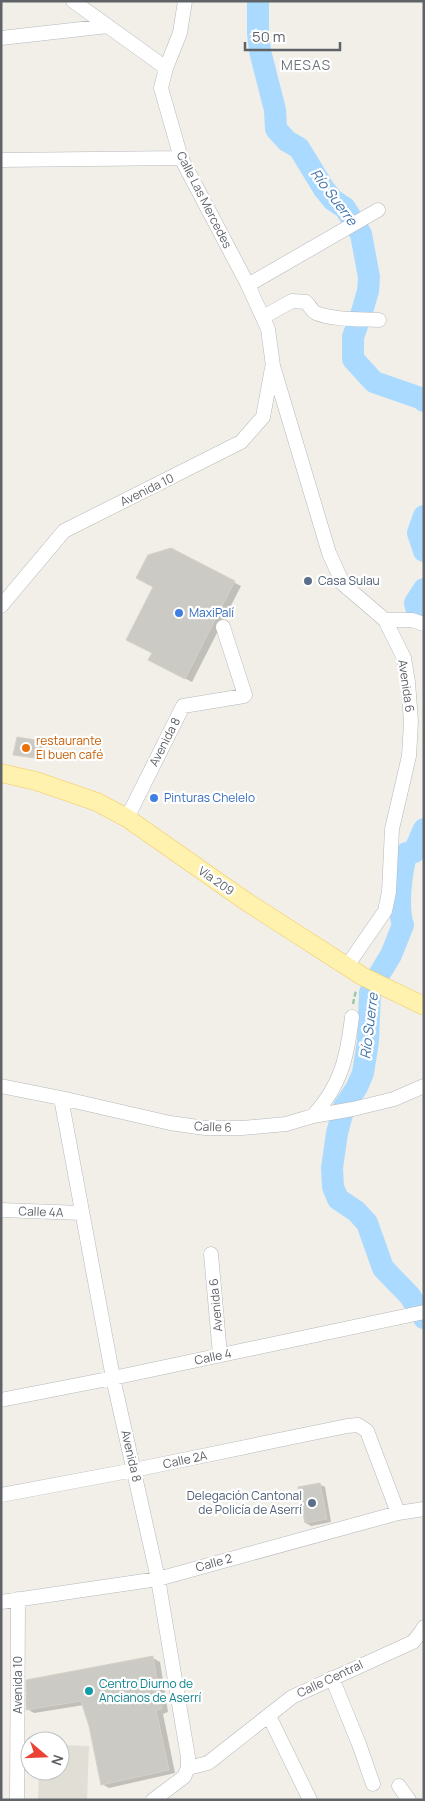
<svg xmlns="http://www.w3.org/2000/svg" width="425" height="1801" font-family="Manrope,sans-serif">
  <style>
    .education { fill: #e1ded6 }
    .shadow { fill: #0003 }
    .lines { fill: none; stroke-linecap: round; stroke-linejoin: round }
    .stream { stroke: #aadaff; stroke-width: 4 }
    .river { stroke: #aadaff; stroke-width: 22 }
    .building { fill: #cccac5; stroke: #d6d1c6 }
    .minor-casing { stroke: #b5b8bc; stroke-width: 15 }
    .major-casing { stroke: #f2c960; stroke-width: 19 }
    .path { stroke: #9cc7a9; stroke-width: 2.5; stroke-dasharray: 5 2.5; stroke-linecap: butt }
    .minor { stroke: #fff; stroke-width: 14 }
    .major { stroke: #fff2af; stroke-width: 18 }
    .service-dot { fill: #5c6f8a; stroke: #fff; stroke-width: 2 }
    .shop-dot { fill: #3f7fe0; stroke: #fff; stroke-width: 2 }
    .food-dot { fill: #e8710a; stroke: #fff; stroke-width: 2 }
    .culture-dot { fill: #0f9aa8; stroke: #fff; stroke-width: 2 }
    .labels { text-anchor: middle; stroke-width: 4.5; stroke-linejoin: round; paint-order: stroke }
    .street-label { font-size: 12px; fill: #5f6368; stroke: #fff }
    .service-label { font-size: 12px; fill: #4e5e75; stroke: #fff; text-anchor: start }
    .shop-label { font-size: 12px; fill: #366cbe; stroke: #fff; text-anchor: start }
    .food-label { font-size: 12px; fill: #c56008; stroke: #fff; text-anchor: start }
    .culture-label { font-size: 12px; fill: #0d838f; stroke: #fff; text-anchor: start }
    .neighbourhood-label { font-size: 14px; letter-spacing: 1px; fill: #70757a; stroke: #fff }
    .water-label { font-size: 14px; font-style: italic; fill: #4174aa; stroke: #fff }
  </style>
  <rect width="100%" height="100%" fill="#f1efe8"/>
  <path class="education" d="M 60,1745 L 89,1746 L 87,1800 L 38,1799 L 39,1771 L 60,1771 Z"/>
  <path class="shadow" d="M 171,550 L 241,586 L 192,682 L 157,664 L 154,653 Z
    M 41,742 L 44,744 L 38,759 L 14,754 Z
    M 319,1484 L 325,1487 L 331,1522 L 311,1526 L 306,1523 Z
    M 153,1658 L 160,1662 L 168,1712 L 163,1714 L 175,1773 L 109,1788 L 102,1784 L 90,1726 L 84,1705 L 34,1713 L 27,1709 Z"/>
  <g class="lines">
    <path class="stream" d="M 420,398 L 424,394"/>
    <path class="river" d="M 258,1 L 258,33 L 260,51 L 275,110 L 276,129 L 287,141 L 299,148 L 324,189 L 333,200 L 345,208 L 361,234 L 369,277 L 368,291 L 361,315
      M 358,323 L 353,337 L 353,359 L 374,382 L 420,398 L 424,401
      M 424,516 L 418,533 L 424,551
      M 418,615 L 415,603 L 424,589
      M 424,829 L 414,852 L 407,853 C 401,871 397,908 403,925 L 391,955 L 377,978 L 370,993 L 368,1042 L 363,1073 L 357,1087 L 344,1107 L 337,1133 L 332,1168 L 333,1187 L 338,1199 L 356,1211 L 367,1223 L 383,1268 L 410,1296 L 424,1318"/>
  </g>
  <path class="building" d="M 171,548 L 235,581 L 185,679 L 148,660 L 152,653 L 126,640 L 153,587 L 136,578 L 148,555 Z
    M 17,737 L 42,741 L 35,758 L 13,755 Z
    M 320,1483 L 327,1519 L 305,1523 L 298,1487 Z
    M 153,1656 L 162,1709 L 156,1710 L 169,1770 L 101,1785 L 89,1726 L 81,1701 L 26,1710 L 26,1680 Z"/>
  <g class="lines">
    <g class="minor-casing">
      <path id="minor" d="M 73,1 L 166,68
        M 185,1 L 180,33 L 166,68 L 161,88 L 181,158 L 248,285 L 268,329 L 273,366 L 329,553 L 343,584 L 385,620 L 404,658 L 408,682 L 411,722 L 409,756 L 392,829 L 389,892 L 385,911 L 347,966
        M 1,38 L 108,26
        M 1,160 L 181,158
        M 248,285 L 378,210
        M 263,317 L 292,301 L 306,302 C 309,305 312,311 316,313 C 333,320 360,319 379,320
        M 1,606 L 64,531 L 241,442 L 263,417 L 272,368
        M 385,620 L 412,620 L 424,624
        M 127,818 L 183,706 L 244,696 L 245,695 L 223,627
        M 1,1086 L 61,1098 L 170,1123 L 205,1128 L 242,1128 L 286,1124 L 313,1116 L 353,1109 L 394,1099 L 424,1086
        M 61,1098 L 113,1378 L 158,1579 L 188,1757 L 188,1768 L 184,1777 L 153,1800
        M 313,1116 C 341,1085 347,1058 352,1017
        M 1,1210 L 82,1213
        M 211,1254 L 220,1355
        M 1,1400 L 113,1378 L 424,1312
        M 1,1495 L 134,1470 L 347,1426 L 358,1425 L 367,1431 L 398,1513
        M 1,1602 L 158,1579 L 398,1513 L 424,1509
        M 332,1678 L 359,1744 L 373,1784
        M 269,1716 L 310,1800
        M 188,1768 L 208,1763 L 292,1697 L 413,1642 L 421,1632 L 424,1627
        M 399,1786 L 409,1800
        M 17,1800 L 18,1599"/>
    </g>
    <g class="major-casing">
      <path id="major" d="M 1,773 L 36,781 L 97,802 L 127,818 L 244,900 L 362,976 L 424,1006"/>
    </g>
    <path class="path" d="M 353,1004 L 356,990"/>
    <use href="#minor" class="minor"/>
    <use href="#major" class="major"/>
  </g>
  <g class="service-dot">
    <circle cx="308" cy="581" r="5"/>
    <circle cx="312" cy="1503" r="5"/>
  </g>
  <g class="shop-dot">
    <circle cx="179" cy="613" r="5"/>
    <circle cx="154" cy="798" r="5"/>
  </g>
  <circle class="food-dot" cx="26" cy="748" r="5"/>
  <circle class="culture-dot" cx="89" cy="1691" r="5"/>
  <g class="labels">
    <g class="street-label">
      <text transform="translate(204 200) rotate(63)" y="4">Calle Las Mercedes</text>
      <text transform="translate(147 490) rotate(-26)" y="4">Avenida 10</text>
      <text transform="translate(406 686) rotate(82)" y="4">Avenida 6</text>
      <text transform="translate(165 742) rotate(-63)" y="4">Avenida 8</text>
      <text transform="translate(216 881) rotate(35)" y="4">Vía 209</text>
      <text transform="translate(213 1127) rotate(2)" y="4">Calle 6</text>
      <text transform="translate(41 1212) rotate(2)" y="4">Calle 4A</text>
      <text transform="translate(216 1305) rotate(-95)" y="4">Avenida 6</text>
      <text transform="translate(213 1357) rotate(-12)" y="4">Calle 4</text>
      <text transform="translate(131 1456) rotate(77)" y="4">Avenida 8</text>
      <text transform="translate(185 1460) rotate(-12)" y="4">Calle 2A</text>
      <text transform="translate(214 1563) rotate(-15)" y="4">Calle 2</text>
      <text transform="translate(330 1679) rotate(-25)" y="4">Calle Central</text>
      <text transform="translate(18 1685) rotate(-90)" y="4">Avenida 10</text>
    </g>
    <g class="service-label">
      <text x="318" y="585">Casa Sulau</text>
      <text x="302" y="1500" text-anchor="end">Delegación Cantonal<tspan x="302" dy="14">de Policía de Aserrí</tspan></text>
    </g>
    <g class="shop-label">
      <text x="189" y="617">MaxiPalí</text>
      <text x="164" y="802">Pinturas Chelelo</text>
    </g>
    <g class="food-label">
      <text x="36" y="745">restaurante<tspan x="36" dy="14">El buen café</tspan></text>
    </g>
    <g class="culture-label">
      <text x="99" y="1688">Centro Diurno de<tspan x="99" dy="14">Ancianos de Aserrí</tspan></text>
    </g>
    <g class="neighbourhood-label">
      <text x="306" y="70">MESAS</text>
    </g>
    <g class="water-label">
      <text transform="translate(334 197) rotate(53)" y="5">Río Suerre</text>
      <text transform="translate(369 1026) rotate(-83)" y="5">Río Suerre</text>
    </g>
  </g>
  <rect width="425" height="1801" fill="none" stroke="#5f6368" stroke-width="5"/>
  <g transform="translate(45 1756) rotate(109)"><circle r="24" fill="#ffffff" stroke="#bfc1c3"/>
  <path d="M0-4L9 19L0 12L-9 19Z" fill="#ea4335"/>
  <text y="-8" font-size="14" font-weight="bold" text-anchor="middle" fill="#5f6368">N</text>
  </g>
  <path d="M245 42v8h95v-8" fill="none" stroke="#5f6368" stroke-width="2.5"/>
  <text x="252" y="42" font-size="15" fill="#5f6368" stroke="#ffffff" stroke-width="4" paint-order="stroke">50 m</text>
</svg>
